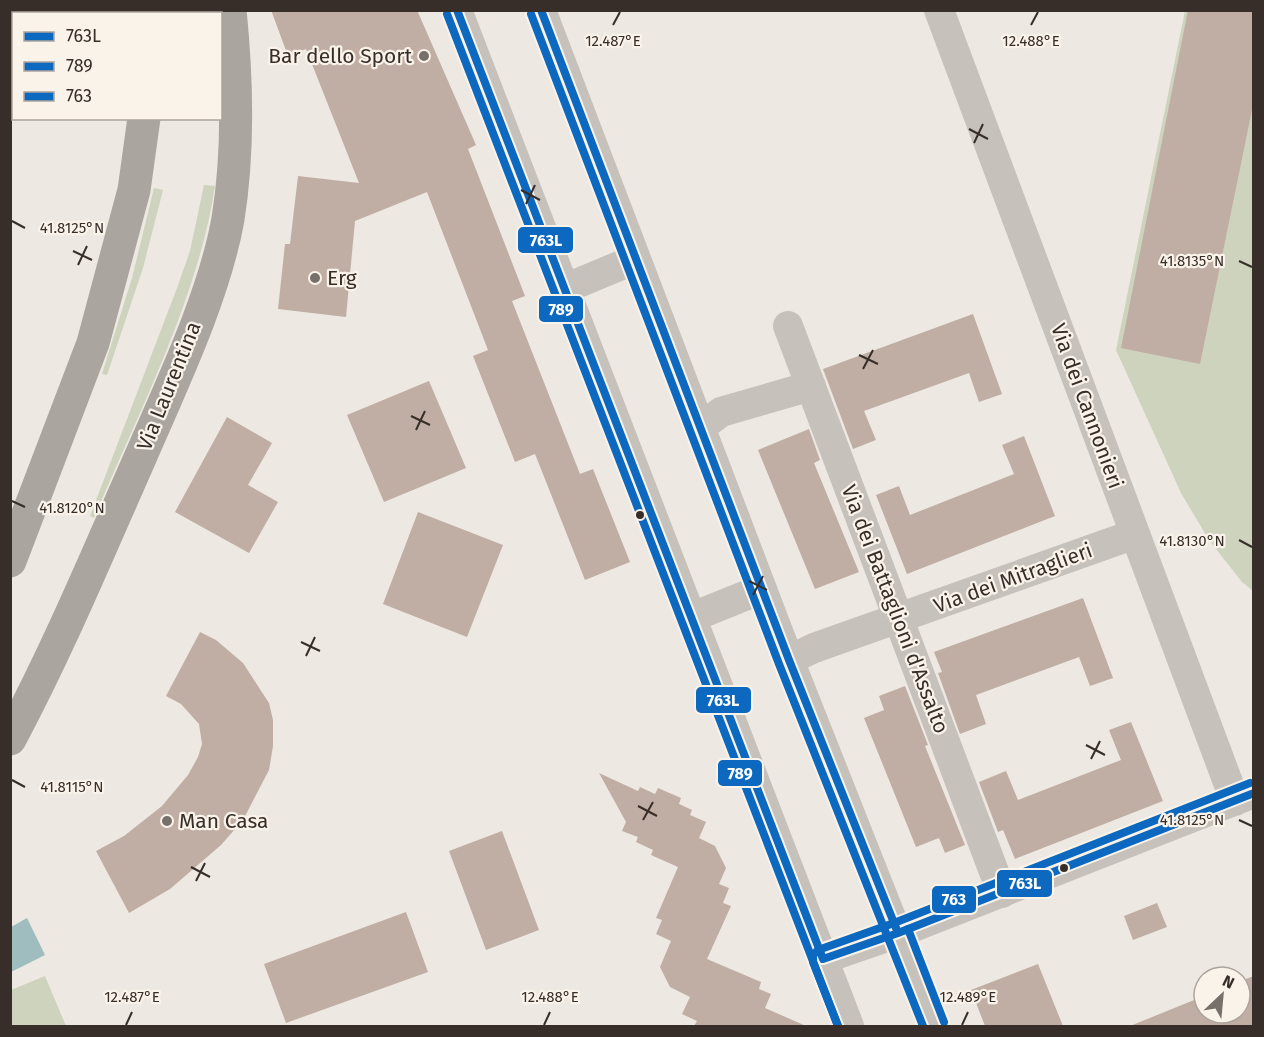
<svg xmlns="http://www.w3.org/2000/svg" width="1264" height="1037" font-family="'Fira Sans',sans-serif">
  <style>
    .green { fill: #cdd3bc }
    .water { fill: #9fbdbe }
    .building { fill: #c0aea4 }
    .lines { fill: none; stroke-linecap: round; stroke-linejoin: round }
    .minor { stroke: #c6c1bb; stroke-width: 30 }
    .major { stroke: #aba5a0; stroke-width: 33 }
    .bus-1-casing { stroke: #faf3ea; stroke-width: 12 }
    .bus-2-casing { stroke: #faf3ea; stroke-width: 12 }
    .bus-3-casing { stroke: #faf3ea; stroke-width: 12 }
    .bus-1 { stroke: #0c69bf; stroke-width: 8 }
    .bus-2 { stroke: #0c69bf; stroke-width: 8 }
    .bus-3 { stroke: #0c69bf; stroke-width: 8 }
    .ticks { fill: none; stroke: #372e29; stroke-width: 2 }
    .poi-dot { fill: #776f6a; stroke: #faf3ea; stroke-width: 2 }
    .bus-dot { fill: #372e29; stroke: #faf3ea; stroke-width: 2 }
    .labels { text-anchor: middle; stroke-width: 4.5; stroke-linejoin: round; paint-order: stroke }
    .poi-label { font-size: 21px; fill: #372e29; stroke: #faf3ea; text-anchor: start }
    .street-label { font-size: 21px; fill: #372e29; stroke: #faf3ea }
    .ticks-label { font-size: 15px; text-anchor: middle; fill: #372e29; stroke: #faf3ea; stroke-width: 4.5; stroke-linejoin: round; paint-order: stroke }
    .line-badge { stroke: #faf3ea; stroke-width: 2 }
    .badge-label { font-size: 16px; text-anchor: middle; font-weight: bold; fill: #fff }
  </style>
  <rect width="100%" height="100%" fill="#ede8e2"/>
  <path class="green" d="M 1185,11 L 1253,11 L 1253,591 L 1242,582 L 1209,540 L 1181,493 L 1116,350 Z
    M 204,185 L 215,186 C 198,299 138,413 94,518 L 90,516 L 177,288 L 190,251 Z
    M 154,188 L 163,190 L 143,268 L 107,375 L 102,374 L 132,278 Z
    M 45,976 L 66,1026 L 11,1026 L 11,990 Z"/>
  <path class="water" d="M 27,918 L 45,955 L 11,972 L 11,927 Z"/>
  <path class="building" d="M 271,10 L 417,10 L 476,145 L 468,149 L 525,296 L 512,301 L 580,474 L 593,469 L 630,562 L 585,580 L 535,454 L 515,462 L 473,356 L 488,350 L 427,192 L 355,221 L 346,317 L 278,309 L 285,244 L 290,244 L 298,176 L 359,183 L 306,49 L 288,56 Z
    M 1188,10 L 1254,10 L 1254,100 L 1200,364 L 1121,348 Z
    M 973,314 L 1002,394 L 979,402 L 969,373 L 864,411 L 876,440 L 853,449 L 823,369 Z
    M 429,381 L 466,468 L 384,502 L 347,415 Z
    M 227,417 L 272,443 L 248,485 L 278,502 L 249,553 L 175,512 Z
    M 809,429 L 820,460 L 814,463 L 859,572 L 815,589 L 758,450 Z
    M 1024,436 L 1055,516 L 907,574 L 876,495 L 899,486 L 910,515 L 1014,474 L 1002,445 Z
    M 418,512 L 503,545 L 467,637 L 383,604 Z
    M 1083,598 L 1113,678 L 1090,686 L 1079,657 L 976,695 L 986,724 L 960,734 L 938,673 L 942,672 L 934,652 Z
    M 200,632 L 216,640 L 243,663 L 269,703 L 273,720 L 273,746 L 269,770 L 243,820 L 221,845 L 170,889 L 129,913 L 96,851 L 124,836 L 162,806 L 188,775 L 198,757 L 202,744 L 199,724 L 181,704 L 166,696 Z
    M 905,686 L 928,745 L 925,746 L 965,845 L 945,853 L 939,838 L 916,847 L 864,718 L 884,710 L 879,696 Z
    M 1131,722 L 1163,801 L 1015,859 L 1003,830 L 998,832 L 979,782 L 1006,771 L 1018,800 L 1121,760 L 1109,730 Z
    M 599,773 L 638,791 L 640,787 L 655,794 L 658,788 L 681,798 L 679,804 L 692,810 L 690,815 L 706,822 L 699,838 L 715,846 L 726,868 L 719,884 L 729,888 L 723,903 L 731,906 L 707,959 L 761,982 L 759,989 L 771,994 L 765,1008 L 806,1026 L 694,1026 L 697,1021 L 682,1014 L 690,997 L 670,987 L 660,967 L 671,941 L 656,934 L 662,920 L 656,918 L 678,867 L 651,855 L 653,850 L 636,842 L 638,837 L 622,831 L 626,822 Z
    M 502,831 L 539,930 L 486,950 L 449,851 Z
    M 1157,903 L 1167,927 L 1133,940 L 1124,916 Z
    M 406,912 L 428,972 L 286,1023 L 264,964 Z
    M 1038,964 L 1063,1026 L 985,1026 L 971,990 Z
    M 1254,976 L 1254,1026 L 1130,1026 L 1204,996 L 1204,1013 L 1240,1013 L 1240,981 Z"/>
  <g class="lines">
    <path class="minor" d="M 68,10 L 72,14
      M 457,10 L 849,1026
      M 541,10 L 789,660 L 934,1026
      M 939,10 L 1235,801
      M 564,289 L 636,259
      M 788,326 L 1002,893
      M 700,428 L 721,412 L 811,386
      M 690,618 L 762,589
      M 789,660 L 814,648 L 1135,534
      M 823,959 L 898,933 L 1254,793"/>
    <path class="major" d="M 141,10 L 141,14
      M 10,561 L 93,343 L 134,190 L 144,118
      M 10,739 C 59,647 98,553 140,458 C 171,386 214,297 228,219 C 239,151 237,79 230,10"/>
    <g class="bus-1-casing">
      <path id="bus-1" d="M 457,10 L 823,959 L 898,933 L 1254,793
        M 541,10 L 789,660 L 898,933"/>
    </g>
    <g class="bus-2-casing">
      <path id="bus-2" d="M 447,14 L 838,1026
        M 531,14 L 779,664 L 923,1026"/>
    </g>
    <g class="bus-3-casing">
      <path id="bus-3" d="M 908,929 L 944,1022
        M 838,1026 L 813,962 L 813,955 L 818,950 L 894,923 L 1250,783"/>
    </g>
    <use href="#bus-1" class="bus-1"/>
    <use href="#bus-2" class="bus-2"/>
    <use href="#bus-3" class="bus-3"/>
  </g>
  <path class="ticks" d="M 613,25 L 620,12M 1031,25 L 1038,12M 969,129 L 988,139M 974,143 L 983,124M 521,190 L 540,200M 526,204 L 535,185M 12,221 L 25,228M 73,251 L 92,260M 1239,261 L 1252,267M 78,265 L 87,246M 859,355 L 878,364M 863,369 L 873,350M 411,416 L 430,425M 416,430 L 425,411M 12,501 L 25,507M 1239,540 L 1252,547M 749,581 L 767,590M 753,595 L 763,576M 301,642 L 320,651M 306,656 L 315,637M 1086,745 L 1105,755M 1091,759 L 1100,741M 12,780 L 25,787M 638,806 L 657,816M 643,820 L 653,802M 1239,820 L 1252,826M 191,867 L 210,877M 196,881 L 205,863M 126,1025 L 132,1012M 544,1025 L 550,1012M 962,1025 L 968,1012"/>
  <g class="poi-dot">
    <circle cx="424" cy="56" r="6"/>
    <circle cx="315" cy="278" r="6"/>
    <circle cx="167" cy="821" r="6"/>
  </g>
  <g class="bus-dot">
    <circle cx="640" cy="515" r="5"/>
    <circle cx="1064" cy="868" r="5"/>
  </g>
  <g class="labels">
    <g class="poi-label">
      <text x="412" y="63" text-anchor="end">Bar dello Sport</text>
      <text x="327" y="285">Erg</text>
      <text x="179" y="828">Man Casa</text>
    </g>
    <g class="street-label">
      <text transform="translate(169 386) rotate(-68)" y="7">Via Laurentina</text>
      <text transform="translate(1087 406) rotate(70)" y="7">Via dei Cannonieri</text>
      <text transform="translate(1013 578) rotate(-20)" y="7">Via dei Mitraglieri</text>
      <text transform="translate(895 609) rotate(69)" y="7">Via dei Battaglioni d'Assalto</text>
    </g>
  </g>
  <g class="ticks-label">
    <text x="613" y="46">12.487°E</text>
    <text x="1031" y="46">12.488°E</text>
    <text x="72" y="233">41.8125°N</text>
    <text x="1192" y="266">41.8135°N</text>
    <text x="72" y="513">41.8120°N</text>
    <text x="1192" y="546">41.8130°N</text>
    <text x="72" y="792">41.8115°N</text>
    <text x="1192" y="825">41.8125°N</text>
    <text x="132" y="1002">12.487°E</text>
    <text x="550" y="1002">12.488°E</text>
    <text x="968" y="1002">12.489°E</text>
  </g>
  <g class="line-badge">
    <rect x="517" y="226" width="57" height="28" rx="6" fill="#0c69bf"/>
    <rect x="538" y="295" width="46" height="28" rx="6" fill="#0c69bf"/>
    <rect x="695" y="686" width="57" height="28" rx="6" fill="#0c69bf"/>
    <rect x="717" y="759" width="46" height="28" rx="6" fill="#0c69bf"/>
    <rect x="996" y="869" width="57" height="29" rx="6" fill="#0c69bf"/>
    <rect x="931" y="885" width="46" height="29" rx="6" fill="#0c69bf"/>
  </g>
  <g class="badge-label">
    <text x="546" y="246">763L</text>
    <text x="561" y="315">789</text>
    <text x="723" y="706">763L</text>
    <text x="740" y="779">789</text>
    <text x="1025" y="889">763L</text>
    <text x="954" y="905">763</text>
  </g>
  <rect width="1264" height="1037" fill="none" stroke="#372e29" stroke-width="24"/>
  <rect x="12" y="12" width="210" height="108" fill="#faf3ea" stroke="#aca49d" stroke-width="1.5"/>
  <rect x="24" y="32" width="30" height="9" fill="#0c69bf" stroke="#aca49d" stroke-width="1.5"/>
  <text x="66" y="42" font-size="18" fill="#372e29">763L</text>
  <rect x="24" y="62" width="30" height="9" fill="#0c69bf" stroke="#aca49d" stroke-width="1.5"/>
  <text x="66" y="72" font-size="18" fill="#372e29">789</text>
  <rect x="24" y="92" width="30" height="9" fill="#0c69bf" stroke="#aca49d" stroke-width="1.5"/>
  <text x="66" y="102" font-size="18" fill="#372e29">763</text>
  <g transform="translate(1222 995) rotate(26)"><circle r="28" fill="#faf3ea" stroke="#aca49d" stroke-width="1.5"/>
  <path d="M0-4.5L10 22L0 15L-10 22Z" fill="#776f6a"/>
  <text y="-9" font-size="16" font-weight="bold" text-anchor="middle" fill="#372e29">N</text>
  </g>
</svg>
